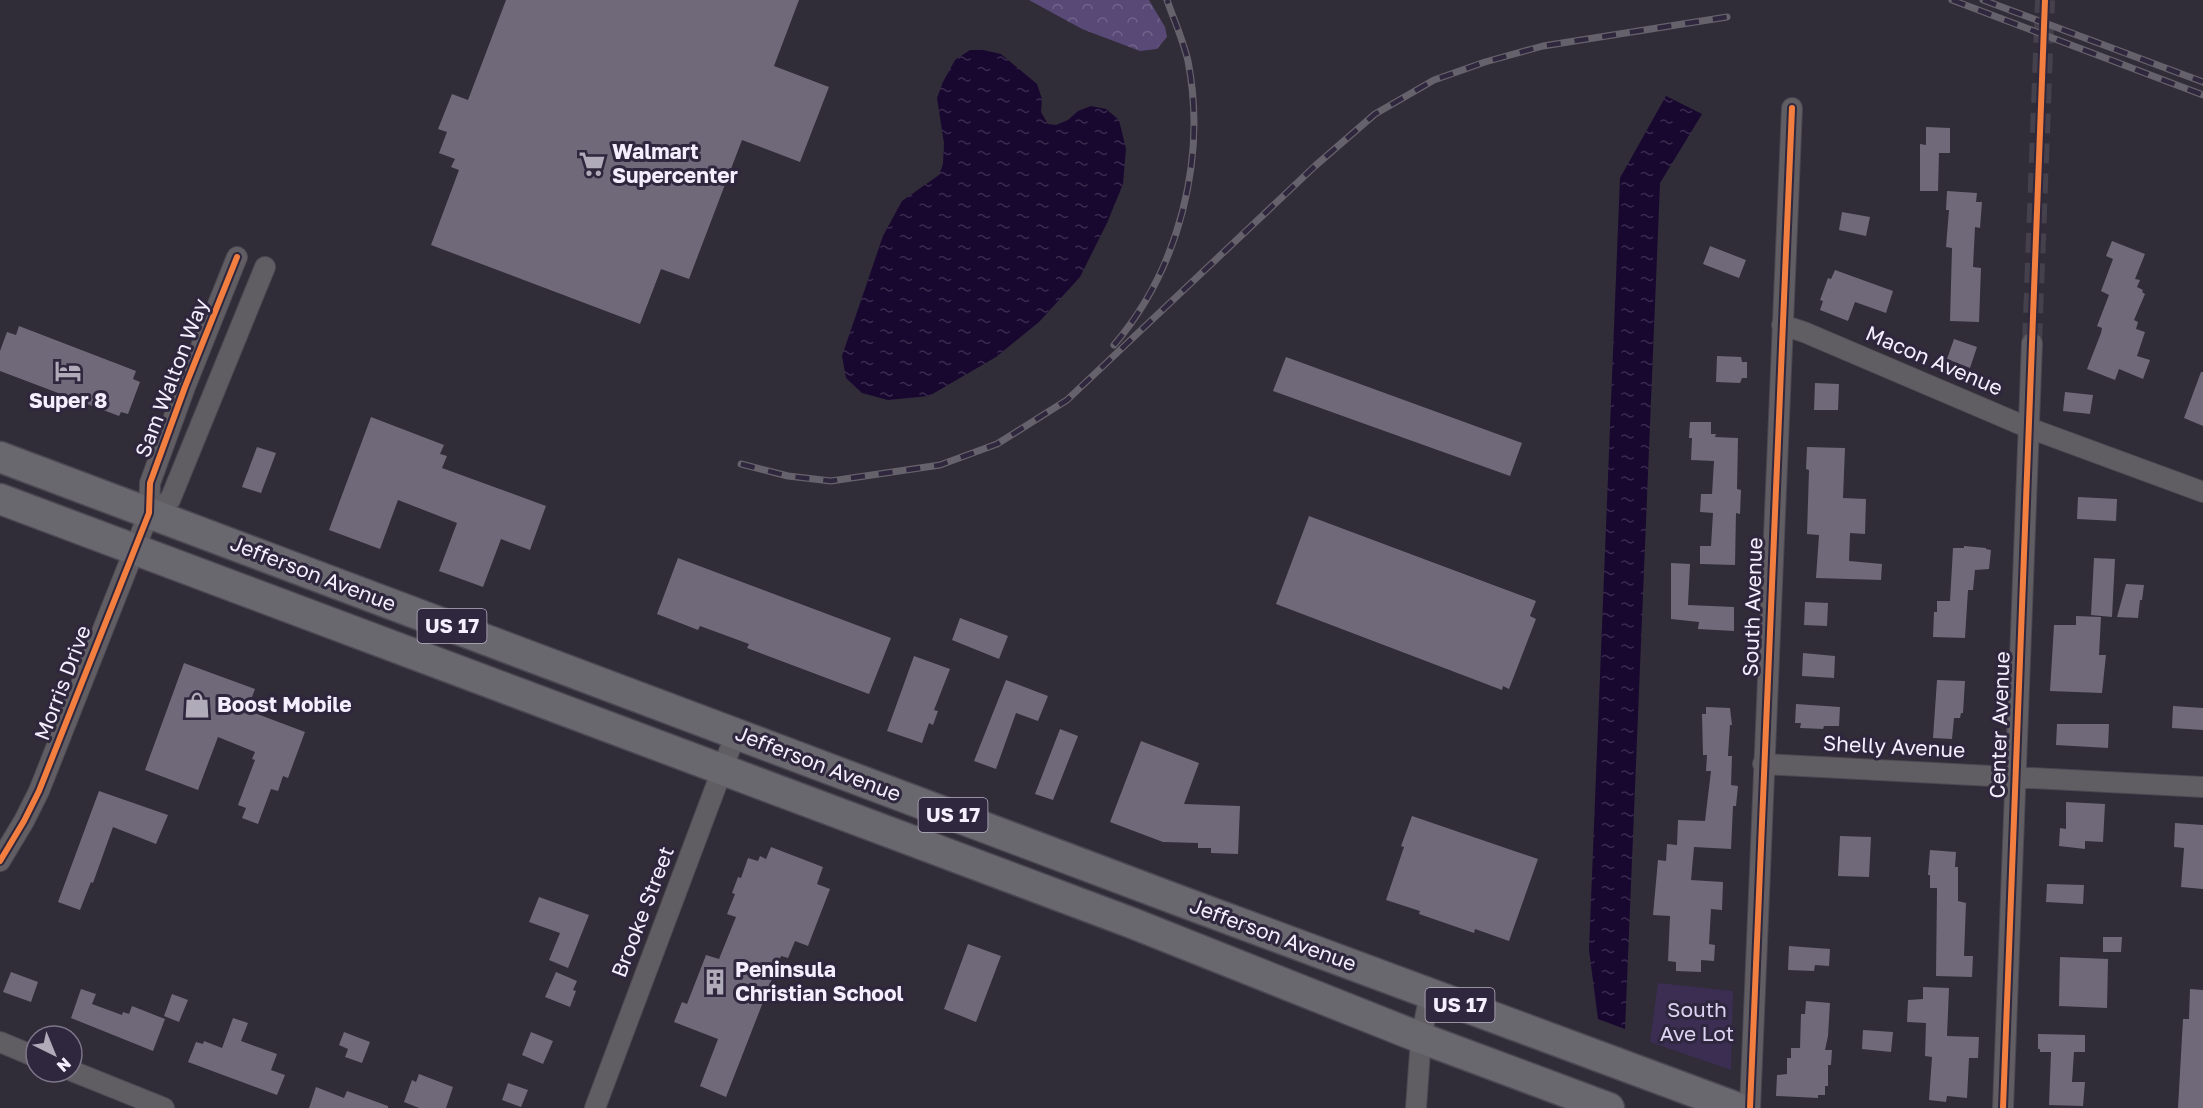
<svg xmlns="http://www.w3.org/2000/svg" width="2203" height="1108" font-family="'Golos Text',sans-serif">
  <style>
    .forest { fill: url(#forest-crowns) }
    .park { fill: #3b2e52 }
    .water { fill: url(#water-ripples) }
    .building { fill: #6f6979 }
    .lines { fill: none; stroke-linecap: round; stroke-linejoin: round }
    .minor-tunnel { stroke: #44404c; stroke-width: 20; stroke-dasharray: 20 10; stroke-linecap: butt }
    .minor-casing { stroke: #4c4853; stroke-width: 22 }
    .primary-casing { stroke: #4c4853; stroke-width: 33 }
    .minor { stroke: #605e62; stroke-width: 20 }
    .primary { stroke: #6a686f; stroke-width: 30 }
    .rail-casing { stroke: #65626b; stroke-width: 7 }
    .rail { stroke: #2e273d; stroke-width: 4.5; stroke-dasharray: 14; stroke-linecap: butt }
    .cycleway-casing { stroke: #2e273d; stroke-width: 10 }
    .cycleway { stroke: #f27e40; stroke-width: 6 }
    .labels { text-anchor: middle; stroke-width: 6; stroke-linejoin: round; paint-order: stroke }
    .shield { fill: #2e273d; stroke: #b8b3c4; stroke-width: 1.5 }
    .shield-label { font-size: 20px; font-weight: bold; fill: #f3effe }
    .poi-label { font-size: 21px; font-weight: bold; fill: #f3effe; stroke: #2e273d; text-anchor: start }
    .street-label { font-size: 21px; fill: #f3effe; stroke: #2e273d }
    .park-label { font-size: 21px; fill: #dcd2f2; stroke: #2e273d }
  </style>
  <defs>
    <pattern id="forest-crowns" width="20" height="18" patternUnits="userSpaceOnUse" patternTransform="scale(1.5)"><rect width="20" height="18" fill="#594976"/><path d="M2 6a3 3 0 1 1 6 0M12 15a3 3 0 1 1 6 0" fill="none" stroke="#71648b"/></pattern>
    <pattern id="water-ripples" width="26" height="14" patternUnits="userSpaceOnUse" patternTransform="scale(1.5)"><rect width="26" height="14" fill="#18072f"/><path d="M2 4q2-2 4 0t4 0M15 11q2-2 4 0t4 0" fill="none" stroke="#3a2b4e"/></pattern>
  </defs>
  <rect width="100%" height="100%" fill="#302c38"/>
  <path class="forest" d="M 1029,0 L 1149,0 L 1165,27 L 1167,37 L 1157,49 L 1140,51 L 1082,29 Z"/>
  <path class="park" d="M 1658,983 L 1733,991 L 1731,1070 L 1650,1042 Z"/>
  <path class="water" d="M 970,50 L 983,50 L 1001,54 L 1037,84 L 1042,99 L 1041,112 L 1048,124 L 1056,125 L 1068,120 L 1078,111 L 1091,106 L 1106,109 L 1119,120 L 1126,149 L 1123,184 L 1107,223 L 1080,277 L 1039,322 L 996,357 L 929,396 L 888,400 L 862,393 L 846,378 L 842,356 L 883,236 L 902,201 L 939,175 L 943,164 L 944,143 L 937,98 L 943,82 L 955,60 Z
    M 1666,96 L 1702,114 L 1660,183 L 1625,1029 L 1598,1019 L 1589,950 L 1620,178 Z"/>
  <path class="building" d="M 506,0 L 799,0 L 774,66 L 829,87 L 800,162 L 742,140 L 689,279 L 661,269 L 640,324 L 431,245 L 459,170 L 451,167 L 455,159 L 439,153 L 447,132 L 438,129 L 452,94 L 468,100 Z
    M 1926,127 L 1950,128 L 1950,153 L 1939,153 L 1938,191 L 1920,191 L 1920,144 L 1926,145 Z
    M 1947,191 L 1977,193 L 1976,202 L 1982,202 L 1980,228 L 1975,227 L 1973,267 L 1981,268 L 1979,322 L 1950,321 L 1952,248 L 1946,247 L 1949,210 L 1946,210 Z
    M 1842,212 L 1870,217 L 1866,236 L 1839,230 Z
    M 2112,241 L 2145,254 L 2135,279 L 2140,280 L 2137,287 L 2143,290 L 2142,292 L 2145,294 L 2134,320 L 2138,322 L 2136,329 L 2145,332 L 2137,356 L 2150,360 L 2143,379 L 2119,369 L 2115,380 L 2087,369 L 2101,333 L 2102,328 L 2097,326 L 2109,295 L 2101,291 L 2113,259 L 2106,256 Z
    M 1710,246 L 1746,260 L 1739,278 L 1703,264 Z
    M 1835,270 L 1893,291 L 1886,313 L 1855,302 L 1848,321 L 1820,310 L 1823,301 L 1820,300 L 1828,278 L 1831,279 Z
    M 19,326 L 136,371 L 133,379 L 140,382 L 128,414 L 121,412 L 119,416 L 0,371 L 0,351 L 7,332 L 16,335 Z
    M 1954,339 L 1977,347 L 1970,368 L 1947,359 Z
    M 1717,356 L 1741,357 L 1742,362 L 1747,362 L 1747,378 L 1742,378 L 1740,383 L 1716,382 Z
    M 1286,357 L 1522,443 L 1510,476 L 1273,391 Z
    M 2201,372 L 2203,372 L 2203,426 L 2184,418 Z
    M 1815,383 L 1839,384 L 1838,410 L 1814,410 Z
    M 2065,392 L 2093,395 L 2090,414 L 2063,411 Z
    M 371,417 L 444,445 L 440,454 L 447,456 L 442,468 L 546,506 L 530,550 L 501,539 L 483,587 L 439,571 L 457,523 L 398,500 L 380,549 L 329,530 Z
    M 1690,422 L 1711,422 L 1711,434 L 1716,434 L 1715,437 L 1738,438 L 1737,489 L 1741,490 L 1740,514 L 1736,513 L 1735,565 L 1700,564 L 1700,546 L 1711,546 L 1713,513 L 1700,512 L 1701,494 L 1712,494 L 1714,461 L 1691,460 L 1692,438 L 1689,438 Z
    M 257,447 L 276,453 L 261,493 L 242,487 Z
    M 1807,447 L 1845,448 L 1843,498 L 1866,499 L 1865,534 L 1850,533 L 1849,561 L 1882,564 L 1881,580 L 1816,578 L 1819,535 L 1807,534 L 1809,470 L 1806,469 Z
    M 2078,497 L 2117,499 L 2116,521 L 2077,519 Z
    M 1309,516 L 1536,601 L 1530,616 L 1536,619 L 1509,689 L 1503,686 L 1502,690 L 1276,604 Z
    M 1964,546 L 1986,548 L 1986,549 L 1991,550 L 1989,569 L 1975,570 L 1973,590 L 1968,590 L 1965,638 L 1933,637 L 1934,612 L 1937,612 L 1937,601 L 1950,601 L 1953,548 L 1964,548 Z
    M 678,558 L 891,638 L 869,694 L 747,648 L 749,644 L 700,626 L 698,630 L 657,614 Z
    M 2094,558 L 2115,559 L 2112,617 L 2091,615 Z
    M 1671,563 L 1690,564 L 1688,605 L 1734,607 L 1734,631 L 1698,629 L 1699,622 L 1671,619 Z
    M 2126,584 L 2144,585 L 2142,600 L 2140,600 L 2138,618 L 2117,617 Z
    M 1805,602 L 1828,603 L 1827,626 L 1804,625 Z
    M 2076,616 L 2101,617 L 2099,655 L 2106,655 L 2102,693 L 2050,691 L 2054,625 L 2076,625 Z
    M 960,618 L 1008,636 L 999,659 L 952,640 Z
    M 1803,653 L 1835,656 L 1834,678 L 1802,676 Z
    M 914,656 L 950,669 L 934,710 L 938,711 L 933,725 L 929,723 L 922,743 L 887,731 Z
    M 184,663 L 255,689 L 247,710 L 305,732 L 288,778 L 283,776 L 278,791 L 271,789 L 258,824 L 242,818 L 246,808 L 238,805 L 255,760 L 252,759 L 255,752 L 218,737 L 198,790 L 145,770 Z
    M 1006,680 L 1048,696 L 1038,721 L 1016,713 L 996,769 L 974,761 Z
    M 1937,680 L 1965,681 L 1963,713 L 1961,713 L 1960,718 L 1954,718 L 1952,739 L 1933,738 Z
    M 1796,704 L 1840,707 L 1839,726 L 1824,726 L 1823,729 L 1800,728 L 1801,723 L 1795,723 Z
    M 2173,706 L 2203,708 L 2203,730 L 2172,728 Z
    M 1706,707 L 1730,708 L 1732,725 L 1730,725 L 1728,756 L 1732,756 L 1731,785 L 1738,786 L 1736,806 L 1733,806 L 1731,849 L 1694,847 L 1691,880 L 1723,882 L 1722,910 L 1711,909 L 1709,944 L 1715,945 L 1714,961 L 1701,960 L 1701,972 L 1676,971 L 1676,962 L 1668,961 L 1670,916 L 1653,915 L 1658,860 L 1666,861 L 1667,844 L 1677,845 L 1678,820 L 1705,821 L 1711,771 L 1706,771 L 1707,755 L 1703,755 L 1702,714 L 1706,714 Z
    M 2057,724 L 2109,724 L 2108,748 L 2056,745 Z
    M 1060,729 L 1078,736 L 1053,800 L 1035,794 Z
    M 1141,741 L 1199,763 L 1184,804 L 1240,806 L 1238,854 L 1211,853 L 1211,848 L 1198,848 L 1198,843 L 1163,842 L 1110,822 Z
    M 99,791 L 168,815 L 156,844 L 113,827 L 93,883 L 91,882 L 80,910 L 58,902 Z
    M 2066,802 L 2105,804 L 2103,842 L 2085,841 L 2085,849 L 2059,846 L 2060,828 L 2066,829 Z
    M 1412,816 L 1538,859 L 1509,941 L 1475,929 L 1474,933 L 1419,914 L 1420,911 L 1386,900 L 1404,847 L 1401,846 Z
    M 2175,823 L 2203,825 L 2203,889 L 2181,887 L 2184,848 L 2174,847 Z
    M 1840,836 L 1871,837 L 1869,877 L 1838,876 Z
    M 771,847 L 823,867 L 817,884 L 830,889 L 808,946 L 795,941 L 788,958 L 781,956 L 726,1097 L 700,1086 L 718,1039 L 674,1022 L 682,1002 L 687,1004 L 706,955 L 719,959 L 736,917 L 727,914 L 735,894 L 732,893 L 738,877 L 741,878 L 748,858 L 758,861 L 760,856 L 766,859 Z
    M 1930,850 L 1956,852 L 1955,867 L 1958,867 L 1958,901 L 1966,903 L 1964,956 L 1973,956 L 1972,977 L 1936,976 L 1937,888 L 1930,888 L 1930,875 L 1928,875 Z
    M 2047,884 L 2084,885 L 2083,904 L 2046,902 Z
    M 539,897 L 589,915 L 568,968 L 549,960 L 560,933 L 529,922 Z
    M 2103,937 L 2122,937 L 2121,952 L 2103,952 Z
    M 968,944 L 1001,956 L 976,1022 L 944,1009 Z
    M 1789,946 L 1830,949 L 1829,966 L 1815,965 L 1814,971 L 1788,970 Z
    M 2060,957 L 2108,959 L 2107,1008 L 2059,1006 Z
    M 11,972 L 38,982 L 31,1002 L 3,992 Z
    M 556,972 L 577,981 L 573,990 L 576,991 L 570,1007 L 545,997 Z
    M 1923,987 L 1949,988 L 1947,1036 L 1979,1037 L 1978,1058 L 1969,1058 L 1967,1098 L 1947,1096 L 1946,1102 L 1929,1100 L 1932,1057 L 1925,1056 L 1926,1023 L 1907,1022 L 1908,1000 L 1923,999 Z
    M 81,989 L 96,994 L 92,1004 L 122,1015 L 123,1012 L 129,1014 L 132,1006 L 165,1019 L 153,1051 L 71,1018 Z
    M 2190,989 L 2203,990 L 2203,1108 L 2178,1108 L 2183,1019 L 2189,1019 Z
    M 172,994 L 188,1000 L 179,1022 L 164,1016 Z
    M 1806,1001 L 1830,1003 L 1828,1036 L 1825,1050 L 1832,1050 L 1831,1065 L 1828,1065 L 1828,1086 L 1825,1086 L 1825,1095 L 1818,1095 L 1818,1098 L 1776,1096 L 1777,1075 L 1787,1074 L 1787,1058 L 1791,1058 L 1791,1048 L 1800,1048 L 1801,1014 L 1805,1014 Z
    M 233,1018 L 248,1023 L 241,1041 L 277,1054 L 271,1070 L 285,1075 L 277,1095 L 188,1062 L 196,1042 L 203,1044 L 204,1041 L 222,1048 Z
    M 1863,1030 L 1893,1032 L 1891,1052 L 1862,1049 Z
    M 344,1032 L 370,1042 L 362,1063 L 345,1057 L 348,1049 L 339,1045 Z
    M 531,1032 L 553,1041 L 543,1064 L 522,1055 Z
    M 2038,1034 L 2085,1035 L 2085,1052 L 2074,1052 L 2072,1082 L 2085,1082 L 2083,1106 L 2049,1105 L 2051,1052 L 2040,1052 L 2040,1049 L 2038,1049 Z
    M 419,1074 L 453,1087 L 446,1108 L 419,1108 L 404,1102 L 412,1080 L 416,1082 Z
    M 508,1083 L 528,1090 L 521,1107 L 502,1100 Z
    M 316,1087 L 344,1098 L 347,1091 L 388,1106 L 388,1108 L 309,1108 Z"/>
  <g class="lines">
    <path class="minor-tunnel" d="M 2032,343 L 2045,0"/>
    <g class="minor-casing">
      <path id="minor" d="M 1782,325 L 1804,332 L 2029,428 L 2203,492
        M 149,513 L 170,500 L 265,267
        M 1763,764 L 2203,787
        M 0,861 L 24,821 L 39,791 L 149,513 L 150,483 L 185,387 L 237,257
        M 0,1042 L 36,1057
        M 72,1071 L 164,1108
        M 595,1108 L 736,733
        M 1416,1108 L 1421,1038 L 1430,994
        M 1750,1108 L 1792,108
        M 2003,1108 L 2032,343"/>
    </g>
    <g class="primary-casing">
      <path id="primary" d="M 0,457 L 1183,902 L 1738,1108
        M 0,499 L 1132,923 L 1421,1038 L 1609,1108"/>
    </g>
    <use href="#minor" class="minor"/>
    <use href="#primary" class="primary"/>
    <g class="rail-casing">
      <path id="rail" d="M 1952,0 L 2203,95
        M 1983,0 L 2203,82
        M 1114,345 C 1179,269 1207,159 1188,61 C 1183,40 1174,20 1167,0
        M 741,464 L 788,476 L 831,481 L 940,465 L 997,444 L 1067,400 L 1315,166 L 1375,114 L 1434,80 L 1485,62 L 1543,46 L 1727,17"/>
    </g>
    <use href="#rail" class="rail"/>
    <g class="cycleway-casing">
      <path id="cycleway" d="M 0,861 L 24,821 L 39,791 L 149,513 L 150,483 L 185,387 L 237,257
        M 1750,1108 L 1792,108
        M 2003,1108 L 2045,0"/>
    </g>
    <use href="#cycleway" class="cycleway"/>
  </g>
  <defs>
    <g id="supermarket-bare" transform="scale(2.07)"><path d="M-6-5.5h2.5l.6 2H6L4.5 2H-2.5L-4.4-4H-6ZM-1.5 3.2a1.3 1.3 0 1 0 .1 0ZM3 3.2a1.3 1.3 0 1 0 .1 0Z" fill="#afabb9" stroke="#2e273d" stroke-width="2.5" paint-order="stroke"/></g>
    <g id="hotel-bare" transform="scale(2.07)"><path d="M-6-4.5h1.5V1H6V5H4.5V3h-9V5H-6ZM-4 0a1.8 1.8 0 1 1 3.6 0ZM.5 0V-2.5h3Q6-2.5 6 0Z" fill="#afabb9" stroke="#2e273d" stroke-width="2.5" paint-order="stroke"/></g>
    <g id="shop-bare" transform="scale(2.07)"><path d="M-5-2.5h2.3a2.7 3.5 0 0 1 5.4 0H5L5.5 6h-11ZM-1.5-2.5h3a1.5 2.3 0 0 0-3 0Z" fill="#afabb9" stroke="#2e273d" stroke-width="2.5" paint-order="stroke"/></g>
    <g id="building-bare" transform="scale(2.07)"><path d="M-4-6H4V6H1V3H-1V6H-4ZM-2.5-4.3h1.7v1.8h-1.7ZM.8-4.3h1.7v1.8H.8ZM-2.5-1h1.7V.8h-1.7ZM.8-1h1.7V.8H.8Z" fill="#afabb9" stroke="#2e273d" stroke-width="2.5" paint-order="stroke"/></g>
  </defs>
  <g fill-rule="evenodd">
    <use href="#supermarket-bare" x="592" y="164"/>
    <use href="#hotel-bare" x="68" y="371"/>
    <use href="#shop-bare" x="197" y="705"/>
    <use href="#building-bare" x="715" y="982"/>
  </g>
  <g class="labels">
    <g class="shield">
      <rect x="417.5" y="609" width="69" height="34" rx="4.5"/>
      <rect x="918.5" y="798" width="69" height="34" rx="4.5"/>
      <rect x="1425.5" y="988" width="69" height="34" rx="4.5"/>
    </g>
    <g class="shield-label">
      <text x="452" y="633">US 17</text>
      <text x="953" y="822">US 17</text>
      <text x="1460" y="1012">US 17</text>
    </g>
    <g class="poi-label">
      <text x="612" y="159">Walmart<tspan x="612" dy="24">Supercenter</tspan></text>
      <text x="68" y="408" text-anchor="middle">Super 8</text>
      <text x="217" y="712">Boost Mobile</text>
      <text x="735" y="977">Peninsula<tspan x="735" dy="24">Christian School</tspan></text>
    </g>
    <g class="street-label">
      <text transform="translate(1934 361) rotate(23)" y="7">Macon Avenue</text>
      <text transform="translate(172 378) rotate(-69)" y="7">Sam Walton Way</text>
      <text transform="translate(313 574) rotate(21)" y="7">Jefferson Avenue</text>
      <text transform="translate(1753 607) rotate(-88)" y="7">South Avenue</text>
      <text transform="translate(63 683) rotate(-69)" y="7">Morris Drive</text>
      <text transform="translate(2000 725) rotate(-88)" y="7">Center Avenue</text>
      <text transform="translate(1894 747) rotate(3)" y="7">Shelly Avenue</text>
      <text transform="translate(818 764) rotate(21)" y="7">Jefferson Avenue</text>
      <text transform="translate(643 912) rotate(-69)" y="7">Brooke Street</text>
      <text transform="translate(1273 935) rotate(20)" y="7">Jefferson Avenue</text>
    </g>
    <g class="park-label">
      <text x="1697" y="1017">South<tspan x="1697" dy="24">Ave Lot</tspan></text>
    </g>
  </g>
  <g transform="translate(54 1054) rotate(137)"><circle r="28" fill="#2e273d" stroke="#7d778a" stroke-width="1.5"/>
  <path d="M0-4.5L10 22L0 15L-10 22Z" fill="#afabb9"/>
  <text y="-9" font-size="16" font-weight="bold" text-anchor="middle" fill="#f3effe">N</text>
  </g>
</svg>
